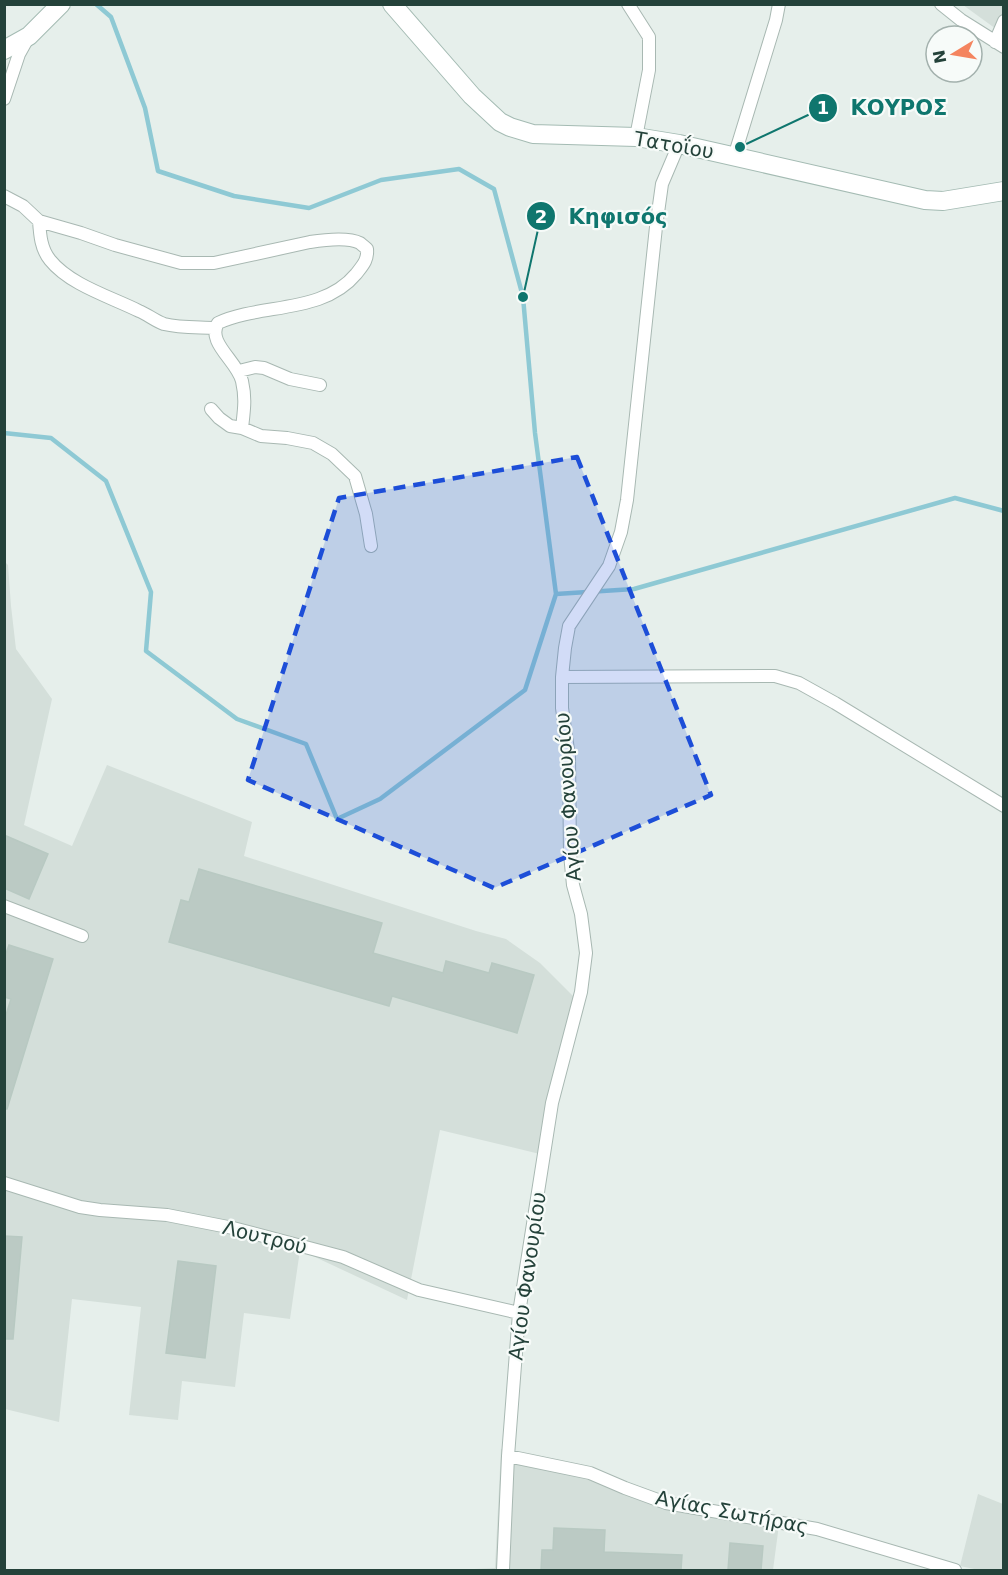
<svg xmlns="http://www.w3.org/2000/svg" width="1008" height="1575" font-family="'DejaVu Sans',sans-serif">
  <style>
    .built { fill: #d4dfda }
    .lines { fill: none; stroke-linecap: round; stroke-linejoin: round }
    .stream { stroke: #8ec9d4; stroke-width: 4.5 }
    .building { fill: #bbcac4; stroke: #b8c9c2; stroke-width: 1.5 }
    .minor-casing { stroke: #a8b8b2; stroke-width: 14 }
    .secondary-casing { stroke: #a4bbb3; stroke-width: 20 }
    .minor { stroke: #fff; stroke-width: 12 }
    .secondary { stroke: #fff; stroke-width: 18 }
    .marked { fill: #1d4ed8; fill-opacity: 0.2; stroke: #1d4ed8; stroke-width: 4.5; stroke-dasharray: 12 8; stroke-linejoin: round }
    .labels { text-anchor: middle; stroke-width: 4.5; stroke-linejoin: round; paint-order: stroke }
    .street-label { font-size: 20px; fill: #24423a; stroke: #f7fbf9 }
    .leader { fill: none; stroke: #0f766e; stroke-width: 2 }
    .callout-dot { fill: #0f766e; stroke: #f7fbf9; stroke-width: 2 }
    .mark-label { font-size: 18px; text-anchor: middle; font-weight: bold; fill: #fff }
    .callout-label { font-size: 21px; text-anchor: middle; font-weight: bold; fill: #0f766e; stroke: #f7fbf9; stroke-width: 4.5; stroke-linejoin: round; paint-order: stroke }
  </style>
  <rect width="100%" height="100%" fill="#e6efeb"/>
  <path class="built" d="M 963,5 L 1003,5 L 1003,34 Z
    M 4,561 L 8,565 L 11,606 L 16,649 L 52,699 L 24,825 L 72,846 L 107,765 L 252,822 L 244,856 L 476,931 L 506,939 L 540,963 L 583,1006 L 557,1103 L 548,1156 L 440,1130 L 407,1300 L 300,1250 L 290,1319 L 244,1313 L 235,1387 L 182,1381 L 178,1420 L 129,1415 L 141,1307 L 72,1299 L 59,1422 L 5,1409 Z
    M 501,1449 L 593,1470 L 666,1498 L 780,1517 L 773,1570 L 453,1570 L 495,1568 Z
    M 978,1494 L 1003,1504 L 1003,1570 L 979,1570 L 960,1566 Z"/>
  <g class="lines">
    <path class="stream" d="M 96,4 L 111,17 L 145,108 L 158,171 L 234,196 L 309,208 L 381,180 L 459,169 L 494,189 L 523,297 L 535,433 L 556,594 L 634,589 L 955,498 L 1004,511
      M 4,433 L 51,438 L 106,481 L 151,592 L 146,651 L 237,719 L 306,744 L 337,819 L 380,799 L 525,690 L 556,594"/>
  </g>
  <path class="building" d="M 4,835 L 48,854 L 29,899 L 4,888 Z
    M 199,869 L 382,923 L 373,953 L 443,973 L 446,961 L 489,973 L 492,963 L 534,975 L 517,1033 L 392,996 L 389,1006 L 169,942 L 181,900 L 189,902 Z
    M 9,945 L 53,959 L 7,1109 L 4,1109 L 4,1021 L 11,999 L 4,997 L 4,959 Z
    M 4,1236 L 22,1237 L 13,1339 L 4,1339 Z
    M 178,1261 L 216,1266 L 205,1358 L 166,1353 Z
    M 554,1528 L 605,1530 L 604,1552 L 682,1555 L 681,1570 L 541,1570 L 542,1550 L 553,1550 Z
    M 730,1543 L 763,1546 L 761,1570 L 728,1570 Z"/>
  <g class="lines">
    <g class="minor-casing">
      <path id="minor" d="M 628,4 L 649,37 L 649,70 L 636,137
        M 941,4 L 961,20 L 1004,47
        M 995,42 L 1004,21
        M 4,99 L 19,54 L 29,36
        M 734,157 L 776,20 L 779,4
        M 4,196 L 23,206 L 39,221 L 81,233 L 115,245 L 181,263 L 214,263 L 310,242 C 323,240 348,237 360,243 C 362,245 365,247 367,249 C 368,260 363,265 356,274 C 323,314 262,303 218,323 C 206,342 237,361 242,381 C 246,399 244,410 242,428
        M 39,221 C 40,235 41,249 50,260 C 70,285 111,297 139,311 C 147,314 155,321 164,324 C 180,328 198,327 215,328
        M 239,371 L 255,367 L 264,368 L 290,379 L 320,385
        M 211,409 L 219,418 L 230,426 L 242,428 L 261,436 L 287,438 L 313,443 L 332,454 L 355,476 L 366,514 L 371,546
        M 562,677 L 775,676 L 799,683 L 835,703 L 1004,806
        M 4,906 L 82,936
        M 4,1183 L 80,1207 L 100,1210 L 167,1215 L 233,1228 L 343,1257 L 419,1290 L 519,1313
        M 508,1456 L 590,1473 L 625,1488 L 666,1503 L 817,1529 L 955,1570
        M 503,1570 L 508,1456 L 519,1313 L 552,1103 L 581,992 L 586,953 L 581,914 L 573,885 L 570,854 L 569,757 L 562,708 L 562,677 L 565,648 L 569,626 L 609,566 L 621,532 L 627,500 L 656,227 L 662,184 L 679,144"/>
    </g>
    <g class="secondary-casing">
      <path id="secondary" d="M 392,4 L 472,96 L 500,122 L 510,127 L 533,134 L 636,137 L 679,144 L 925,200 L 943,201 L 1004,191
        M 4,50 L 29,36 L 61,4"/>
    </g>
    <use href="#minor" class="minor"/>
    <use href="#secondary" class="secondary"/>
  </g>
  <path class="marked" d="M 577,457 L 711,795 L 494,888 L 248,780 L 339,498 Z"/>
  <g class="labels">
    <g class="street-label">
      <text transform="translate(674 145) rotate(10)" y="7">Τατοΐου</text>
      <text transform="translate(568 797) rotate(-94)" y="7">Αγίου Φανουρίου</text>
      <text transform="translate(265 1237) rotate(14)" y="7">Λουτρού</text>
      <text transform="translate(527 1276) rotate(-82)" y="7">Αγίου Φανουρίου</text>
      <text transform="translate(732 1512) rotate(11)" y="7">Αγίας Σωτήρας</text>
    </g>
  </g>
  <path class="leader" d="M740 147L823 108M523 297L541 216"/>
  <g class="callout-dot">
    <circle cx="740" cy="147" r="6"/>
    <circle cx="523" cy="297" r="6"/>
    <circle cx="823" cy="108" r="15"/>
    <circle cx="541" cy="216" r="15"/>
  </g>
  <g class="mark-label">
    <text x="823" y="114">1</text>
    <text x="541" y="223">2</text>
  </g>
  <g class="callout-label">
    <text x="899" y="115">ΚΟΥΡΟΣ</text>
    <text x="618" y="224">Κηφισός</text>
  </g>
  <rect width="1008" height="1575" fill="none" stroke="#24423a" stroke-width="12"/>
  <g transform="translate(954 54) rotate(259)"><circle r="28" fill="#f7fbf9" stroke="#a3b1ad" stroke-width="1.5"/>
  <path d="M0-4.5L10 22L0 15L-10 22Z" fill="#f4845f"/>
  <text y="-9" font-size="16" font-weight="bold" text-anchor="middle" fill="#24423a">N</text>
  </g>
</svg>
